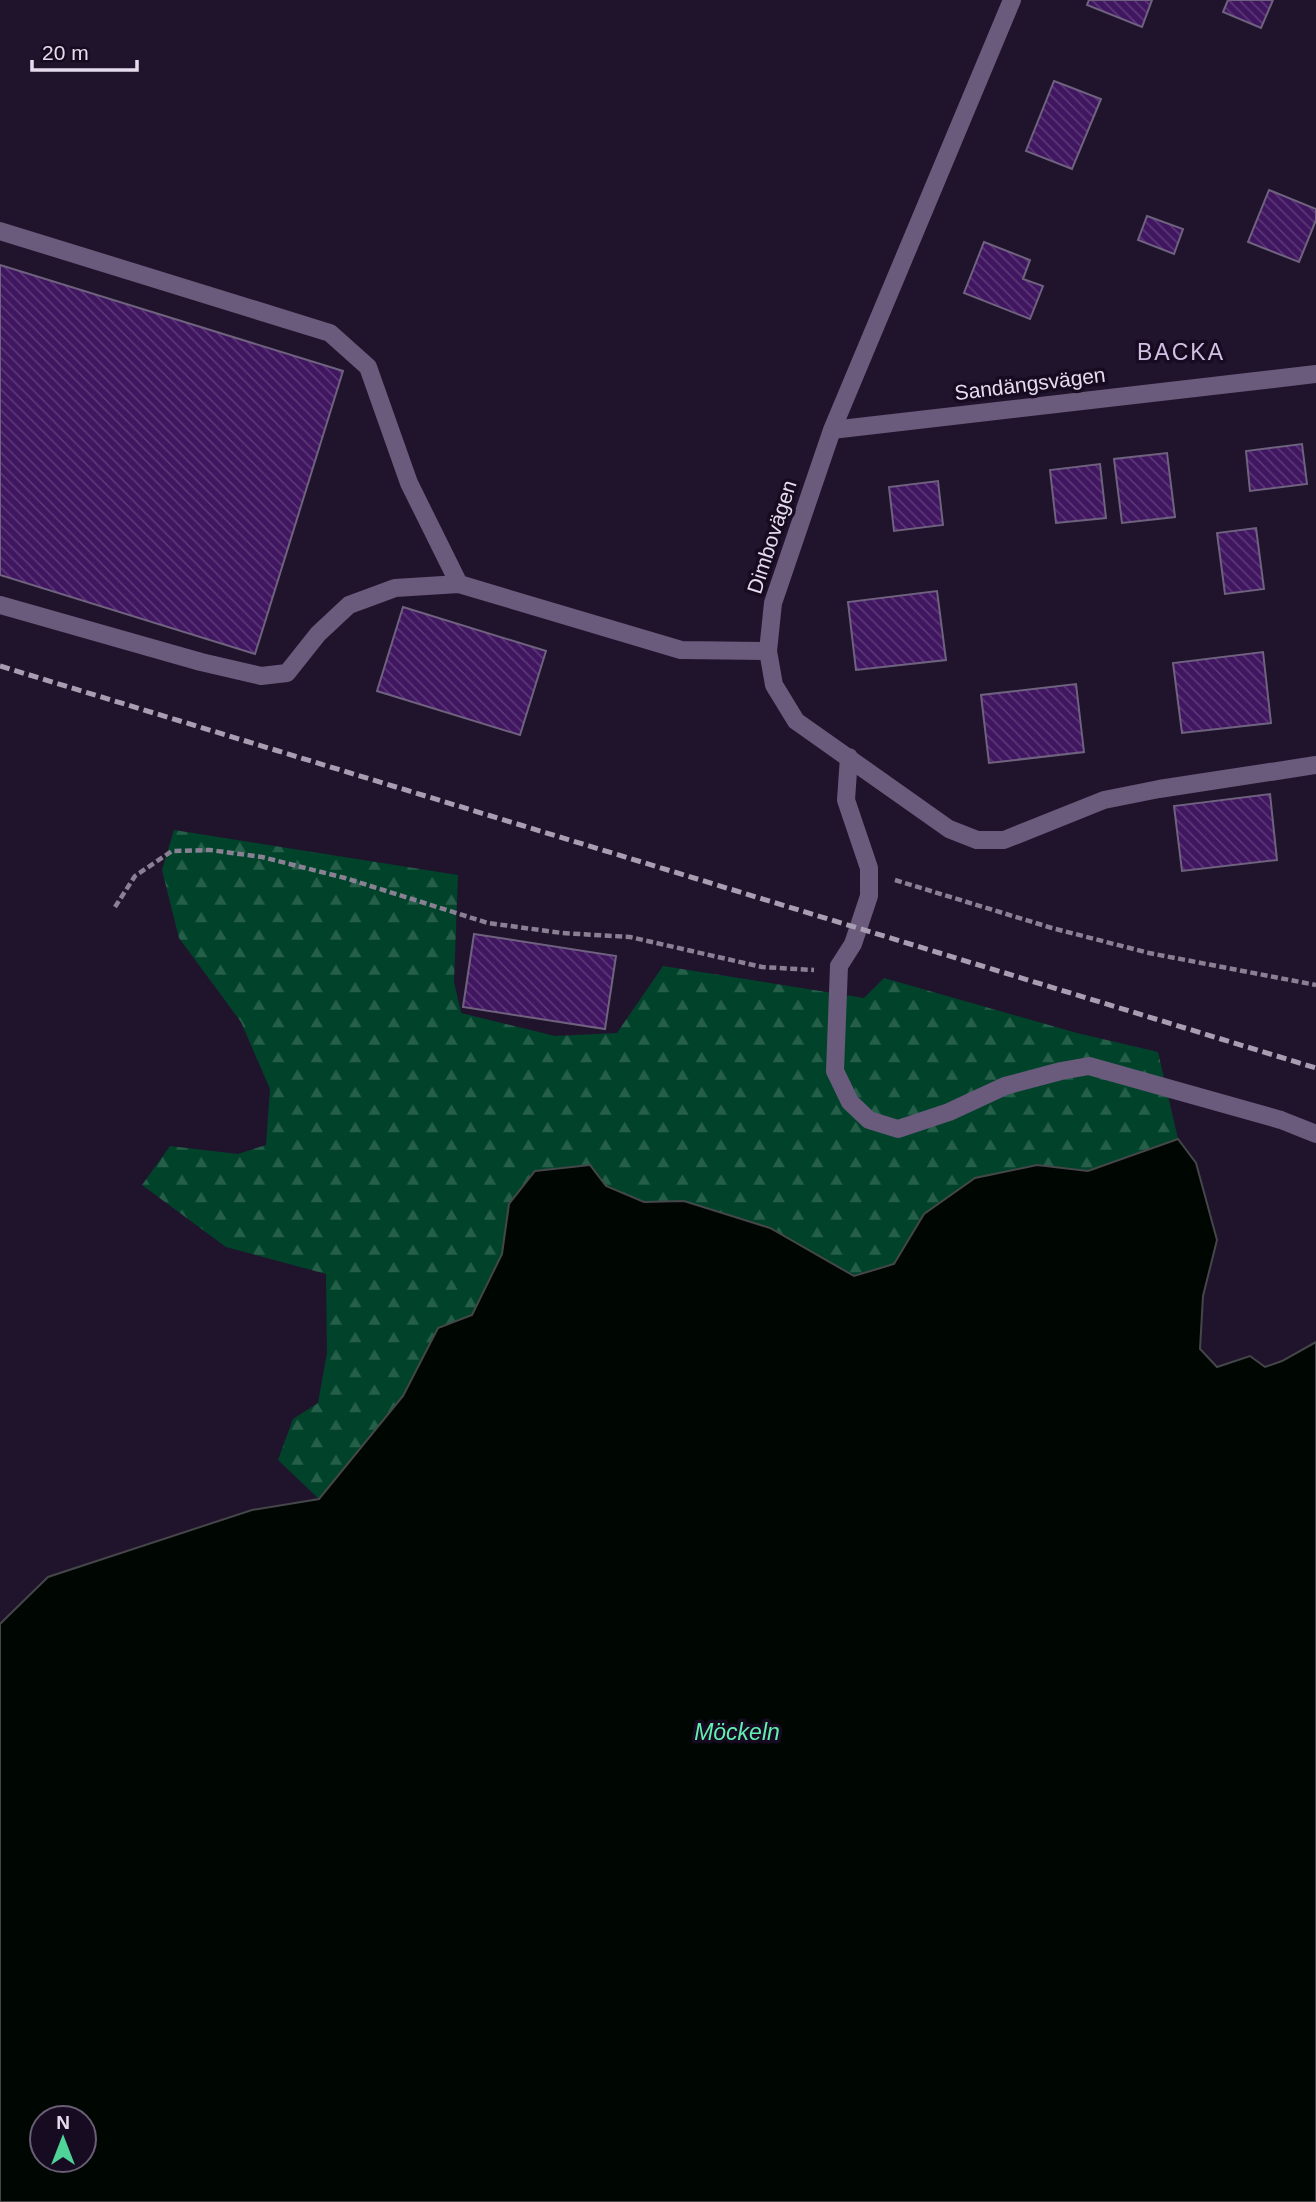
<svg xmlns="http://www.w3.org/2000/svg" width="1316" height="2202" font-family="Arial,sans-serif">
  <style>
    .forest { fill: url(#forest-firs) }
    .water { fill: #000602; stroke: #454649; stroke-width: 2; fill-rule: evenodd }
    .building { fill: url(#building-back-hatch); stroke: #6f627f; stroke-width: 2 }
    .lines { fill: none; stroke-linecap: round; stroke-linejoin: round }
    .path { stroke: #898094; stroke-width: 4.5; stroke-dasharray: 7 3.5; stroke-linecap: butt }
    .lane { stroke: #6a5a7c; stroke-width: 18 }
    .street { stroke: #6a5a7c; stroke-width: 18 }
    .rail { stroke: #a89eb2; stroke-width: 5; stroke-dasharray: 10 5; stroke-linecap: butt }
    .labels { text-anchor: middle; stroke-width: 7; stroke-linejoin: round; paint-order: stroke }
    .street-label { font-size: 21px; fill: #e5ddee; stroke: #170b22 }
    .neighbourhood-label { font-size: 23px; letter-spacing: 2px; fill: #d0c1e2; stroke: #170b22 }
    .water-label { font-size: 23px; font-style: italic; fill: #61f0af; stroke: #170b22 }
  </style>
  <defs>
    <pattern id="forest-firs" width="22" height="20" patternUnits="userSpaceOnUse" patternTransform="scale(1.75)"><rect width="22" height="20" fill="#00432a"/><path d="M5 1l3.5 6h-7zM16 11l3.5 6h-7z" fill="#255e49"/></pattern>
    <pattern id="building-back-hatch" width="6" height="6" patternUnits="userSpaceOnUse" patternTransform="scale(1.75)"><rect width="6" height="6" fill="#401660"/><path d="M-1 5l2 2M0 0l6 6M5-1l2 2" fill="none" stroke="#5b3777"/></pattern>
  </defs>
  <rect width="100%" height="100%" fill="#20142c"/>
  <path class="forest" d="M 174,830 L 458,875 L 454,982 L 461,1013 L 555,1036 L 617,1033 L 663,966 L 864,998 L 884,978 L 1077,1033 L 1158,1052 L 1178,1139 L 1088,1171 L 1037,1165 L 924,1214 L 894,1264 L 854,1276 L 770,1228 L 684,1201 L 644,1202 L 606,1186 L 590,1165 L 536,1171 L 509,1204 L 502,1254 L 472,1315 L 438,1328 L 403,1396 L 319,1499 L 278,1460 L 293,1419 L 318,1403 L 327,1353 L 326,1274 L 226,1247 L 142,1185 L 170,1146 L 238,1154 L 266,1145 L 270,1089 L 241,1022 L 179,938 L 162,870 Z"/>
  <path class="water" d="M 1178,1139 L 1196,1163 L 1217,1240 L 1203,1296 L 1200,1349 L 1217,1367 L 1250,1356 L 1265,1367 L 1282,1361 L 1316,1342 L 1316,2202 L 0,2202 L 0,1624 L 48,1577 L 252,1510 L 319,1499 L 403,1396 L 438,1328 L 472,1315 L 502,1254 L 509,1204 L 535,1171 L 590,1165 L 606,1186 L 644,1202 L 684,1201 L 770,1228 L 854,1276 L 894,1264 L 924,1214 L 975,1178 L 1037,1165 L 1088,1171 ZM 42,2118 L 84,2118 L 84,2160 L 42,2160 Z"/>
  <path class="building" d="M 1089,0 L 1152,0 L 1142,27 L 1087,5 Z
    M 1228,0 L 1273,0 L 1261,28 L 1223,12 Z
    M 1054,81 L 1101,99 L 1072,169 L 1026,151 Z
    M 1269,190 L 1316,209 L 1316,220 L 1299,262 L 1248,242 Z
    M 1147,216 L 1183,229 L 1174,254 L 1138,240 Z
    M 984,242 L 1030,260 L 1023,279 L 1043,286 L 1030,319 L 964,293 Z
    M 0,265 L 343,371 L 255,654 L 0,575 Z
    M 1302,444 L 1307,484 L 1250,491 L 1246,451 Z
    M 1167,453 L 1175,517 L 1122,523 L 1114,459 Z
    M 1100,464 L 1106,518 L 1056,523 L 1050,470 Z
    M 938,481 L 943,525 L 894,531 L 889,487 Z
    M 1256,528 L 1264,589 L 1225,594 L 1217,533 Z
    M 937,591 L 946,660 L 856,670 L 848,602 Z
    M 403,607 L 546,651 L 520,735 L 377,691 Z
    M 1263,652 L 1271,723 L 1182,733 L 1173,663 Z
    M 1076,684 L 1084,752 L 989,763 L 981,695 Z
    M 1270,794 L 1277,860 L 1182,871 L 1174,806 Z
    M 474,934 L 616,956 L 605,1029 L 463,1007 Z"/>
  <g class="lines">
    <path class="path" d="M 895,880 L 1052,928 L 1149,953 L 1316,985
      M 115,907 L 135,876 L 172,851 L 210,850 L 262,857 L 345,878 L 488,923 L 562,933 L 630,937 L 762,967 L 814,970"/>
    <path class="lane" d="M 0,231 L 330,333 L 368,367 L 409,483 L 459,584 L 395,588 L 349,605 L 318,634 L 287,673 L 261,676 L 201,662 L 0,605
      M 459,584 L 681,650 L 768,651
      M 839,966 L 835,1071 L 850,1102 L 869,1120 L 898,1129 L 949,1112 L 1005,1086 L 1061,1071 L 1089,1066 L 1281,1120 L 1316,1134"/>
    <path class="street" d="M 1012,0 L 832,430 L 773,603 L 768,651 L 774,685 L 796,721 L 949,829 L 977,840 L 1004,840 L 1104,800 L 1159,789 L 1316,765
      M 832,430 L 1316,374
      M 839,966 L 853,944 L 869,896 L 869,868 L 846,800 L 849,757"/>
    <path class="rail" d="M 0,666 L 1316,1068"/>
  </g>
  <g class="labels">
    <g class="street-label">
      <text transform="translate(1030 384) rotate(-7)" y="7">Sandängsvägen</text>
      <text transform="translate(772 537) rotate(-72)" y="7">Dimbovägen</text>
    </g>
    <g class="neighbourhood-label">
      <text x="1181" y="360">BACKA</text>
    </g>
    <g class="water-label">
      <text x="737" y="1740">Möckeln</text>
    </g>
  </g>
  <g transform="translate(63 2139)"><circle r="33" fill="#170b22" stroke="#695f74" stroke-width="2"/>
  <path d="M0-5L12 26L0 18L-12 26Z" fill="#4fd398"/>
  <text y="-10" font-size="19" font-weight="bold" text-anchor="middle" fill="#e5ddee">N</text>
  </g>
  <path d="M32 60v10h105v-10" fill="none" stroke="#e5ddee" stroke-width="3.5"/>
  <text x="42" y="60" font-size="21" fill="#e5ddee" stroke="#170b22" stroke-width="5" paint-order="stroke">20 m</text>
</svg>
